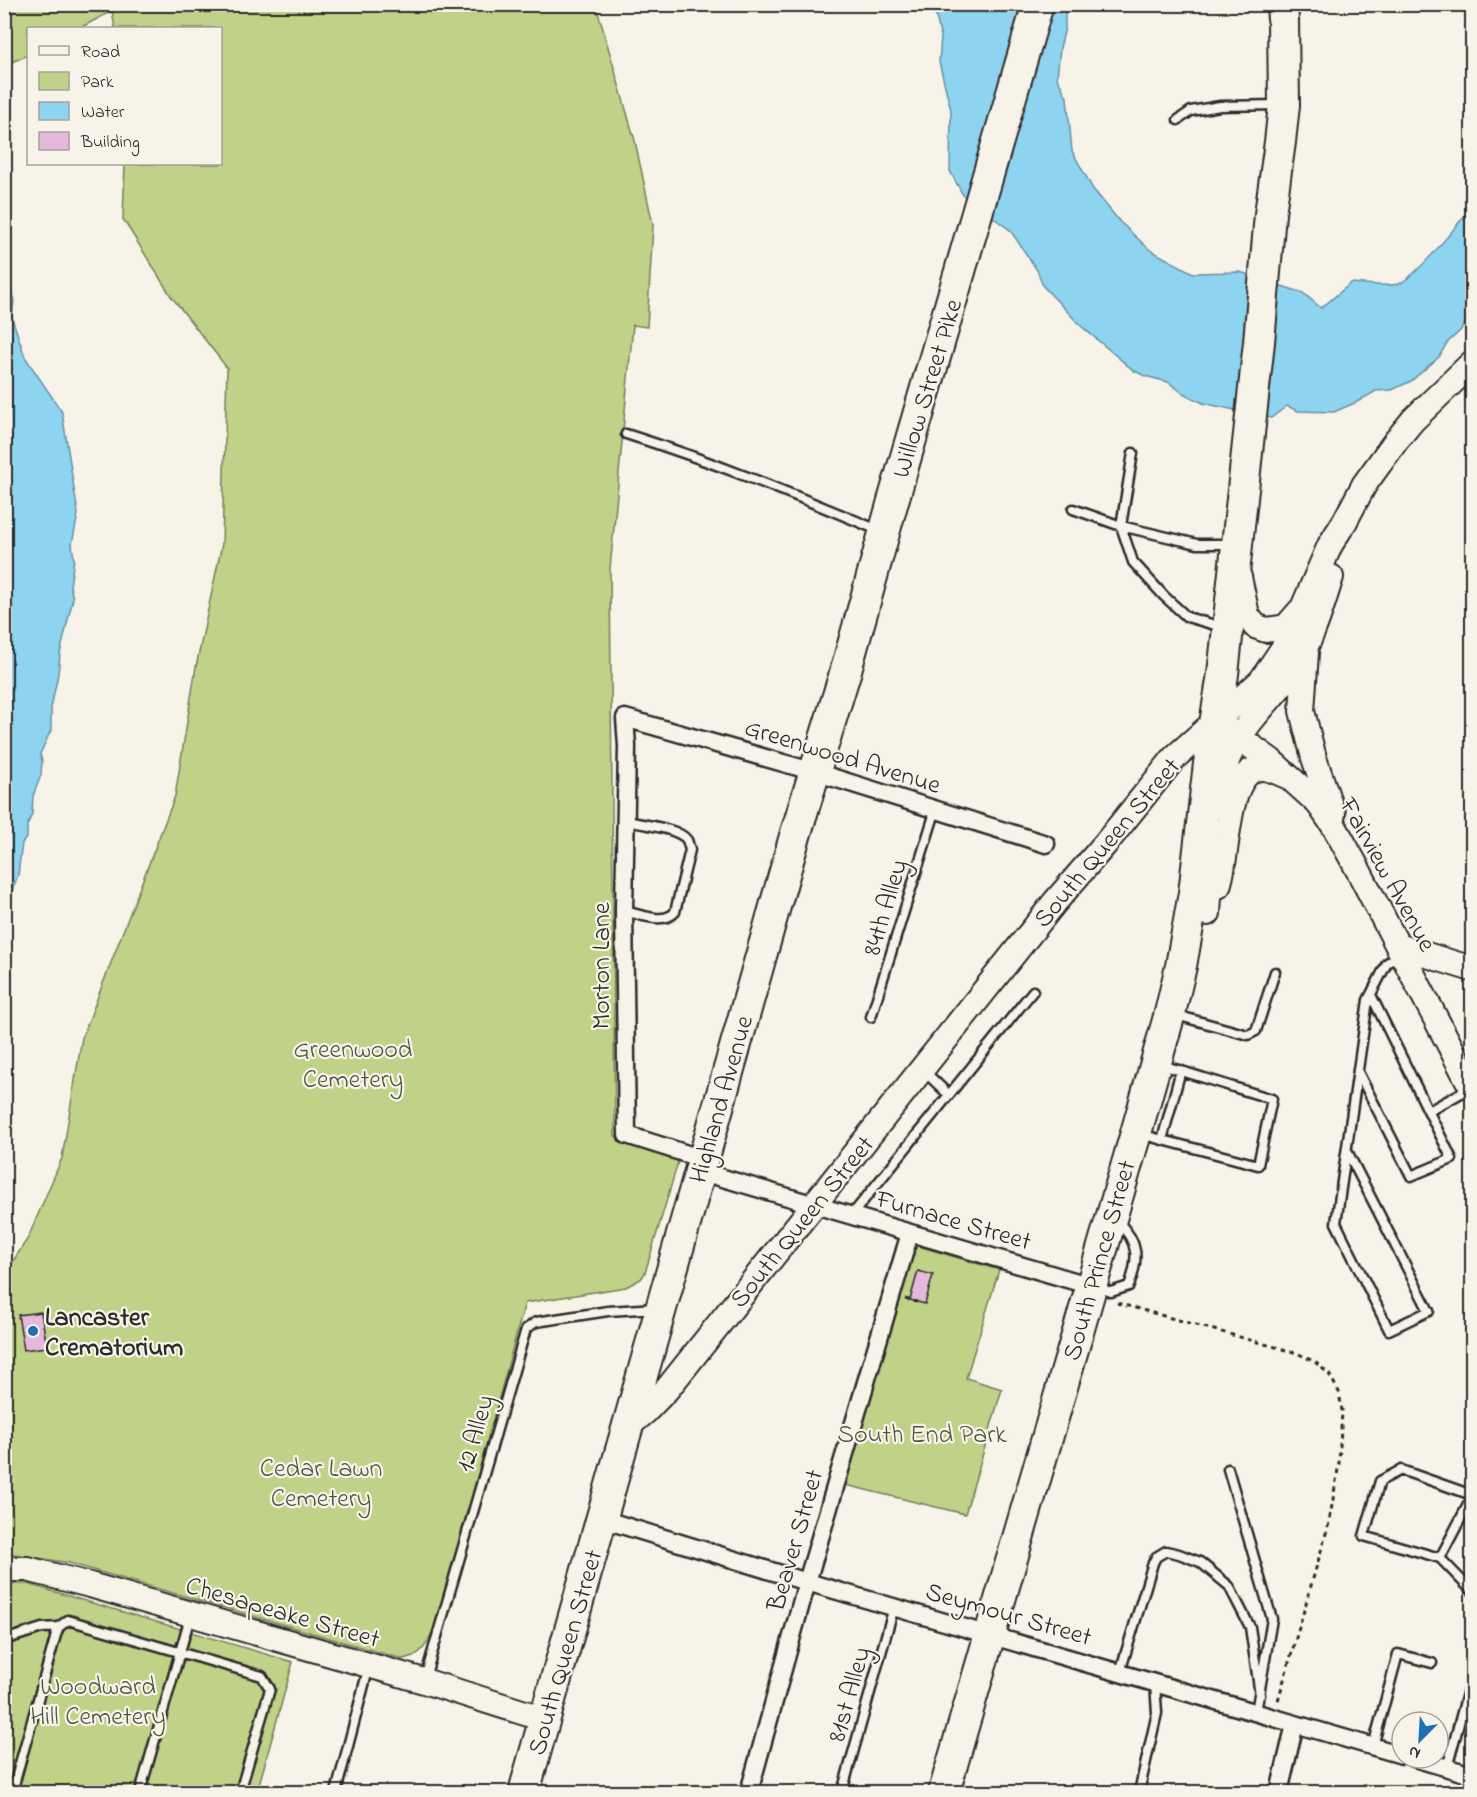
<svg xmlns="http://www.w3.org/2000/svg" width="1477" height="1797" font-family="'Indie Flower',sans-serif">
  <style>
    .green { fill: #bfd287; stroke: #757e59; stroke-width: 1.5 }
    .water { fill: #8ed3f0; stroke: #6690a1; stroke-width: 1.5 }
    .building { fill: #e5b8dc; stroke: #2b2b2b; stroke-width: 1.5 }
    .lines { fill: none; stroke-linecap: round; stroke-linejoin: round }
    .lane-casing { stroke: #2b2b2b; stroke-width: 13 }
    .street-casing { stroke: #2b2b2b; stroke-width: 21 }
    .secondary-casing { stroke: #2b2b2b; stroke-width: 28 }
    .highway-casing { stroke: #2b2b2b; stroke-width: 34 }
    .path { stroke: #2b2b2b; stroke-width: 3; stroke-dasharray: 4.5 4.5; stroke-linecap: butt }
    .lane { stroke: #f7f3e8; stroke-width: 8 }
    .street { stroke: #f7f3e8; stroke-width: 16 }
    .secondary { stroke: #f7f3e8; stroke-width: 24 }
    .highway { stroke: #f7f3e8; stroke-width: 30 }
    .poi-dot { fill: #1f6fb2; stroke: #f7f3e8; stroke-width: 2 }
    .labels { text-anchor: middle; stroke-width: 4.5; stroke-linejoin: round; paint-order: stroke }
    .street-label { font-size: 26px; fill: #2b2b2b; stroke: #f7f3e8 }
    .park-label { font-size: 26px; fill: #505542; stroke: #f7f3e8 }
    .poi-label { font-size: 26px; font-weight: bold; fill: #2b2b2b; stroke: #f7f3e8; text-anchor: start }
  </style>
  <rect width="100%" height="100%" fill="#f7f3e8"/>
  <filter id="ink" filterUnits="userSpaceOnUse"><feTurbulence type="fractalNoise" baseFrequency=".0167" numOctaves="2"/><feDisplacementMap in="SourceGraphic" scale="12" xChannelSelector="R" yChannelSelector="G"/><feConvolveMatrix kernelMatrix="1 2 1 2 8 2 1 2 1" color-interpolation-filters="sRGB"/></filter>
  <g filter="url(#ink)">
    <path class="green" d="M 5,5 L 596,5 L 635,141 L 653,225 L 647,327 L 633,325 L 610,569 L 615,1136 L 679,1159 L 645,1273 L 641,1279 L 626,1287 L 525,1303 L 439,1617 C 430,1636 426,1657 402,1659 L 69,1563 L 15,1554 L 5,1554 L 4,1275 L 28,1238 L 62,1158 L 82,1038 L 175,796 L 196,667 L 222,544 L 227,368 L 171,296 L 123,219 L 125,164 L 220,164 L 220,28 L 115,28 L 112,11 L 80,28 L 28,28 L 28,55 L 5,65 Z
      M 911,1244 L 999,1270 L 966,1378 L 1002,1389 L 965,1514 L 841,1484 Z
      M 4,1584 L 28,1584 L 293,1662 L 257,1792 L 5,1792 Z"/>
    <path class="water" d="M 933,5 L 1065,5 L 1065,28 L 1060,48 L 1057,78 L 1067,97 L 1072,151 L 1093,189 L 1120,222 L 1150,250 L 1193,273 L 1240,272 L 1303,293 L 1321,308 L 1351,283 C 1364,284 1385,287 1398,284 C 1415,279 1460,222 1472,206 L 1472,313 L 1460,331 L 1447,343 L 1439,357 L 1411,381 L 1392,390 L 1376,391 L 1357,402 L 1334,412 L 1298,411 L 1287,406 L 1271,418 L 1203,403 L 1183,393 L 1168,382 L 1145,376 L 1133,370 L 1081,326 L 1043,286 L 1037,270 L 1010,230 L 963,195 L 950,171 L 951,110 L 939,62 L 941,37 Z
      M 5,277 L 10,287 L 14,301 L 12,318 L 25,357 L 62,412 L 78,514 L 72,544 L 74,559 L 70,586 L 73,598 L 60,654 L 58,674 L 51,708 L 51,730 L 40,754 L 42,761 L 41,775 L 33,796 L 32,814 L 27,826 L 27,837 L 22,843 L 18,875 L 7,904 L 5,916 Z"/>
    <path class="building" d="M 918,1271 L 933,1275 L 925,1304 L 910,1300 Z
      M 41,1312 L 47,1347 L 24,1350 L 18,1315 Z"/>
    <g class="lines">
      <g class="lane-casing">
        <path id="lane" d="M 1178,120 L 1191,111 L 1220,106 L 1280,105
          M 626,434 C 712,461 795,495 878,530
          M 1133,453 L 1121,526 L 1133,562 L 1164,596 L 1187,617 L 1222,627
          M 1073,509 L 1121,526 L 1197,544 L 1233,544
          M 624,911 C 639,914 664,925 675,912 L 690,850 C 689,847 688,842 687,840 C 679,828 640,824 626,821
          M 1176,1015 L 1248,1035 L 1256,1031 L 1275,972
          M 871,1017 L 936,809
          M 923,1070 L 949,1095
          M 1358,1072 L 1411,1176 L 1452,1159 L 1371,995
          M 1429,1111 L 1470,1088
          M 1140,1134 L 1258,1165 L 1272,1099 L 1162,1065
          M 1162,1140 L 1181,1070
          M 1347,1151 L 1429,1311 L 1389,1330 L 1336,1223 L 1368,1000 L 1387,963 L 1399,955
          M 851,1216 L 1033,991
          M 1097,1287 L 1111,1292 L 1129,1286 C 1139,1259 1139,1242 1118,1222
          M 1228,1469 L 1272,1619 L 1256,1712
          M 1472,1495 L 1401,1470 L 1380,1481 L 1364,1536 L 1440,1558 L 1472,1591
          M 1440,1558 L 1472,1497
          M 4,1640 L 42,1628 L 59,1627
          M 1120,1672 L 1153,1563 L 1156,1557 L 1166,1551 L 1179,1554 L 1200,1562 L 1229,1586 L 1250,1627 L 1260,1695
          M 425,1678 L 526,1329 L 536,1322 L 608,1311 L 657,1308
          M 1373,1746 L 1398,1654 L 1432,1663
          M 1447,1768 L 1472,1675
          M 12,1792 L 56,1635 L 59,1627 L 68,1620 L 262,1676 L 270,1689 L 240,1792
          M 140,1792 L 190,1617
          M 336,1792 L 369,1666
          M 842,1792 L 894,1607
          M 1139,1792 L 1157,1713 L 1155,1683"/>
      </g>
      <g class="street-casing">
        <path id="street" d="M 703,1159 L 627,1135 L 624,911 L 627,746 L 625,718 L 815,772 L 1046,844
          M 699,1171 L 1091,1286
          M 602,1519 L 807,1582 L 1402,1755
          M 1414,1758 L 1472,1775
          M 749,1792 L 807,1582 L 910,1233
          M 1279,1792 L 1295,1724"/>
      </g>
      <g class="secondary-casing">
        <path id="secondary" d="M 1239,577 L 1247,615 L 1255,626 L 1266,630 L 1286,627 L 1300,611
          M 1306,653 L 1302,711 L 1314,758 L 1333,814
          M 1216,721 L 1270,760 L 1318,803 L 1334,826 L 1355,864 L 1472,1088
          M 1218,806 C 1220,785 1223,766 1233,748 C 1248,719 1274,697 1292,671 C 1311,643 1321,609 1331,577
          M 1218,886 C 1229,860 1224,772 1260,768 C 1269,767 1279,773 1287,776
          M 1208,913 L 1211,864
          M 1398,946 L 1472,969
          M 627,1427 L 646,1411 L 668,1388 L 1055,902 L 1106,843 L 1175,757 L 1261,681 L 1290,638 L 1330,545 L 1345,521 L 1364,485 L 1395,442 L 1413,420 L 1472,363
          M 4,1569 L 27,1569 L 90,1585 L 424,1681 L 544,1719"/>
      </g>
      <g class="highway-casing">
        <path id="highway" d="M 524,1792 L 795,836 L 846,670 L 893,501 L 1038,4
          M 944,1792 L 1136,1133 L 1170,1013 L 1181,966 L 1194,893 L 1210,755 L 1223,674 L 1259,342 L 1270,214 L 1280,142 L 1284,105 L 1283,20 L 1282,4"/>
      </g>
      <path class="path" d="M 905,1299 L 917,1302
        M 1117,1303 L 1297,1353 L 1315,1362 L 1329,1374 L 1339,1392 L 1342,1411 L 1339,1463 L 1329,1523 L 1277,1704"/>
      <use href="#lane" class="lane"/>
      <use href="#street" class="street"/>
      <use href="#secondary" class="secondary"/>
      <use href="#highway" class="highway"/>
    </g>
  </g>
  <circle class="poi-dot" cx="33" cy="1331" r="6"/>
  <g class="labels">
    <g class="street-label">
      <text transform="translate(926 388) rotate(-73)" y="9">Willow Street Pike</text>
      <text transform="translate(843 755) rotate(17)" y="9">Greenwood Avenue</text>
      <text transform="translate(1106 842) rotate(-50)" y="9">South Queen Street</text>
      <text transform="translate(1389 874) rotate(61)" y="9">Fairview Avenue</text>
      <text transform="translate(884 907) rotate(-73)" y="9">84th Alley</text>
      <text transform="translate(600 966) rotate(-90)" y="9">Morton Lane</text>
      <text transform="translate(720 1099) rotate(-74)" y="9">Highland Avenue</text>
      <text transform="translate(954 1219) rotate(16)" y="9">Furnace Street</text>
      <text transform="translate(801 1221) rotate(-51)" y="9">South Queen Street</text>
      <text transform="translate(1098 1260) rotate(-74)" y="9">South Prince Street</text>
      <text transform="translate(474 1433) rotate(-74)" y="9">12 Alley</text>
      <text transform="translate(794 1540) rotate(-74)" y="9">Beaver Street</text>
      <text transform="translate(283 1611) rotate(16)" y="9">Chesapeake Street</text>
      <text transform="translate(1009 1613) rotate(16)" y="9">Seymour Street</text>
      <text transform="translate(564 1652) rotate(-74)" y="9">South Queen Street</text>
      <text transform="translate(848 1694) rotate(-74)" y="9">81st Alley</text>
    </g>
    <g class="park-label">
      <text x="353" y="1057">Greenwood<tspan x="353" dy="30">Cemetery</tspan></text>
      <text x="922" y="1442">South End Park</text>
      <text x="321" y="1476">Cedar Lawn<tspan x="321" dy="30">Cemetery</tspan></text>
      <text x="98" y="1694">Woodward<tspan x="98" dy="30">Hill Cemetery</tspan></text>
    </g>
    <g class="poi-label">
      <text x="45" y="1325">Lancaster<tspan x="45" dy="30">Crematorium</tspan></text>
    </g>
  </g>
  <rect width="1477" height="1797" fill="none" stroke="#f7f3e8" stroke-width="24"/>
  <rect x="12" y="12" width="1453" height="1773" fill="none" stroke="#2b2b2b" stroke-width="2" filter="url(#ink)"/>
  <rect x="27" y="27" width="195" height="138" fill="#f7f3e8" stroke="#a5a39c" stroke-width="1.5"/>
  <rect x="39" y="46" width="30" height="9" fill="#f7f3e8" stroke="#a5a39c" stroke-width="1.5"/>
  <text x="81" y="57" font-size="18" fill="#2b2b2b">Road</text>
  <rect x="39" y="72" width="30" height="18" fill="#bfd287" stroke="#a5a39c" stroke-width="1.5"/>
  <text x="81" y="87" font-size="18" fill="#2b2b2b">Park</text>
  <rect x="39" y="102" width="30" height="18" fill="#8ed3f0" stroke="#a5a39c" stroke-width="1.5"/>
  <text x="81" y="117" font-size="18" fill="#2b2b2b">Water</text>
  <rect x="39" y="132" width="30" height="18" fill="#e5b8dc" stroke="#a5a39c" stroke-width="1.5"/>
  <text x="81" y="147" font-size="18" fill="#2b2b2b">Building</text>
  <g transform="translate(1420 1740) rotate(204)"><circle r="28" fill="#f7f3e8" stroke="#a5a39c" stroke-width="1.5"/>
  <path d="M0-4.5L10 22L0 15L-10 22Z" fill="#1f6fb2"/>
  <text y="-9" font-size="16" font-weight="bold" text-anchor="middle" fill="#2b2b2b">N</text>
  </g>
</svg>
